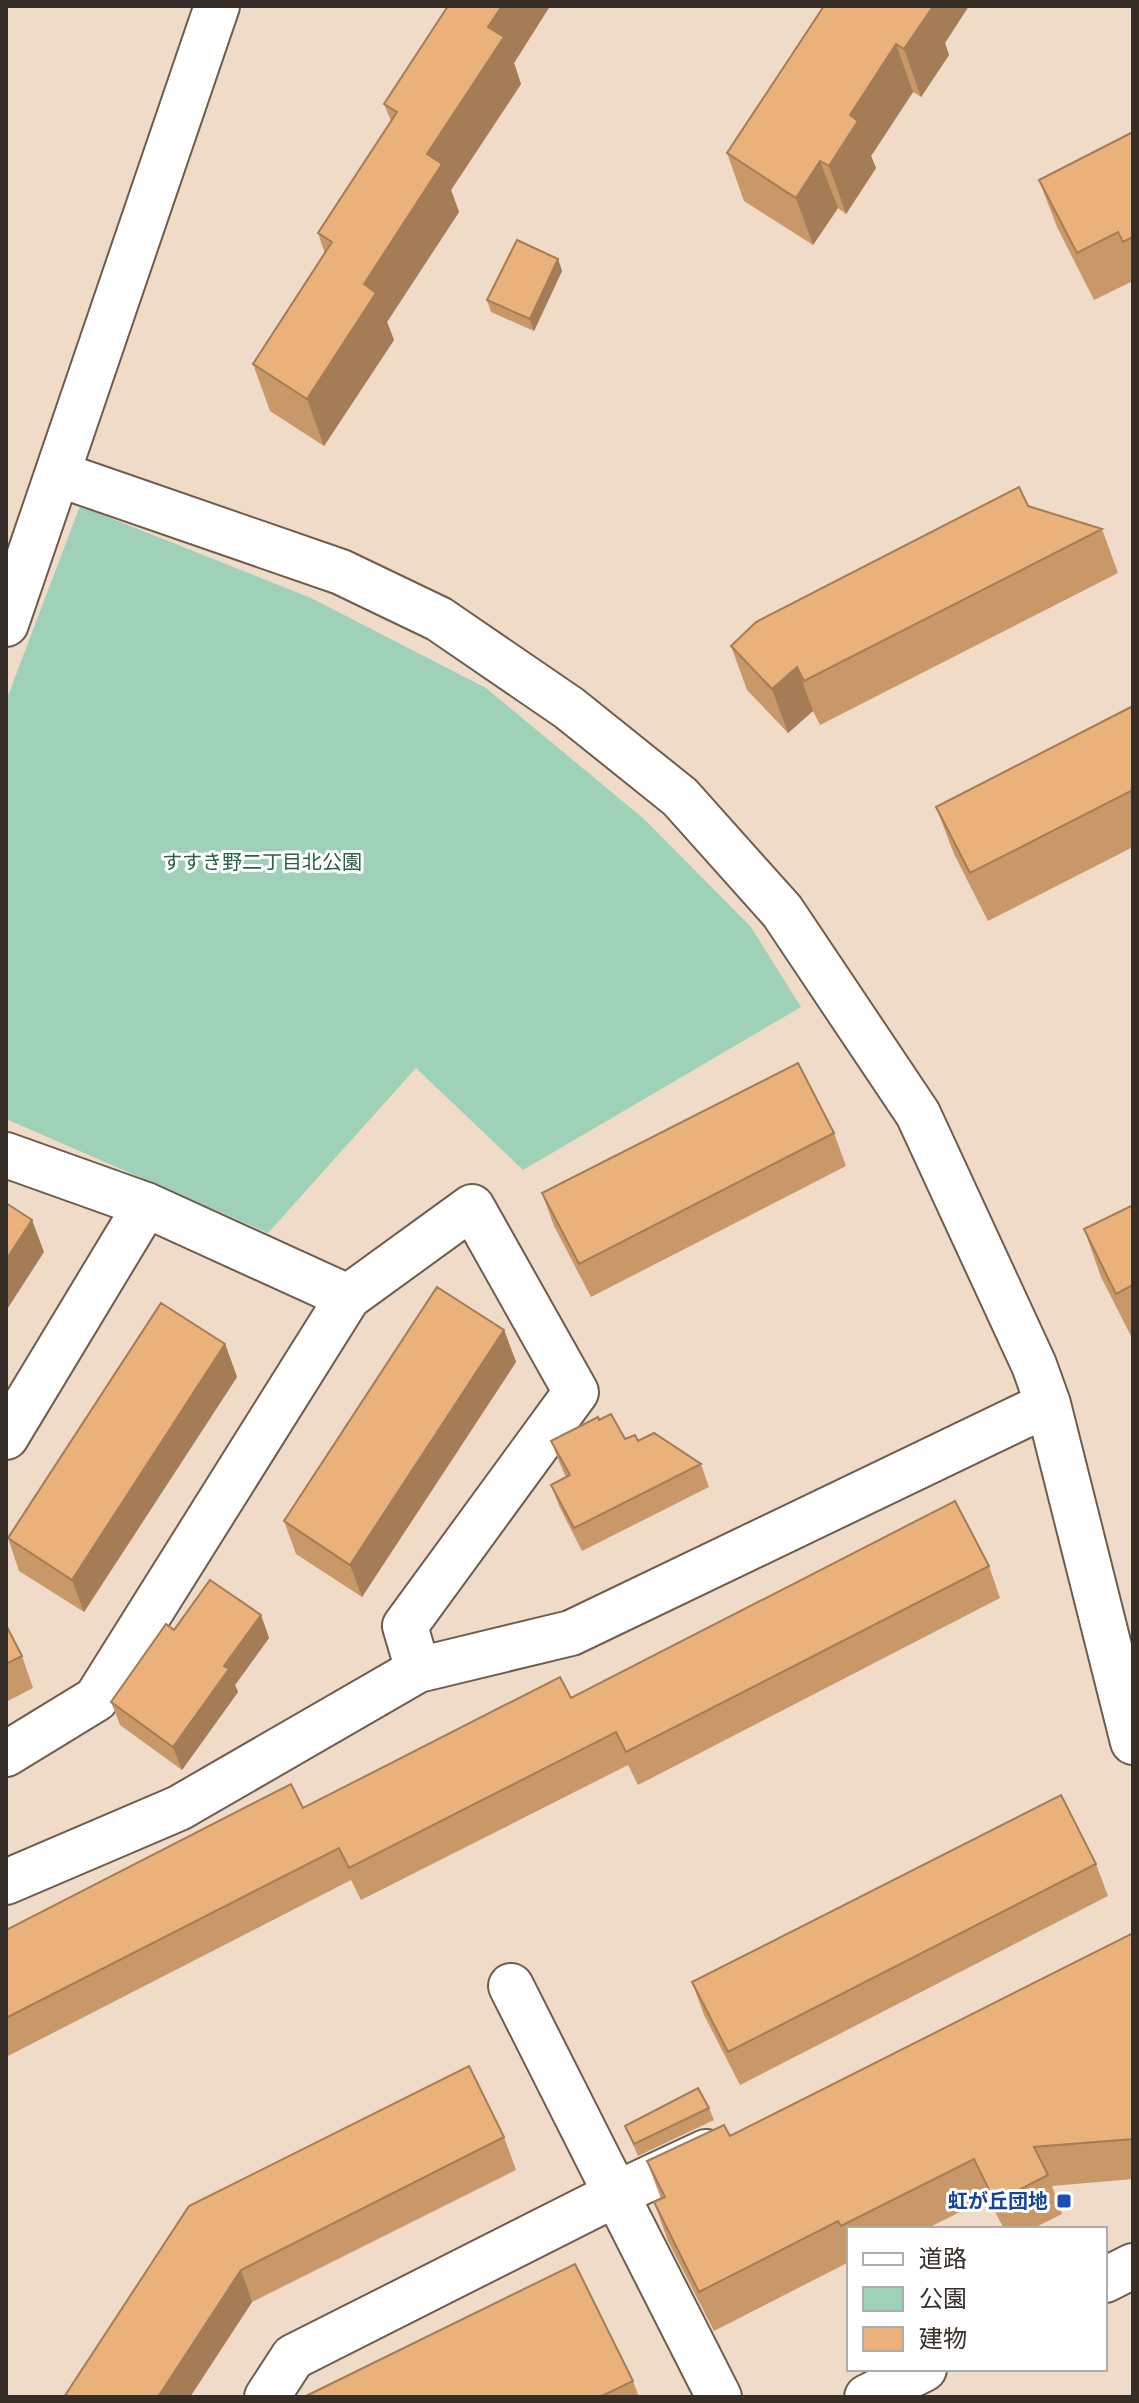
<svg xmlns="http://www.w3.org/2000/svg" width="1139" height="2403" font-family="Inter,'Noto Sans JP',sans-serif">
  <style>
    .green { fill: #9fd1b8 }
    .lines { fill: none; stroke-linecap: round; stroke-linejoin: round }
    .minor-casing { stroke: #6e5d4d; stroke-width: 48 }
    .minor { stroke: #fff; stroke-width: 44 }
    .wall { fill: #c99869 }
    .shaded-wall { fill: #a47c55 }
    .building { fill: #eab17a; stroke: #a47c55; stroke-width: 2 }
    .transit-dot { fill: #1a4fb4; stroke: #fff; stroke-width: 3 }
    .labels { text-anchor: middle; stroke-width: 6; stroke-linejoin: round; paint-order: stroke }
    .park-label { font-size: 20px; fill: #256147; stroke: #fff }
    .transit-label { font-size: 20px; font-weight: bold; fill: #164399; stroke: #fff; text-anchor: end }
  </style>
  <rect width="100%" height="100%" fill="#efdbc8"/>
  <path class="green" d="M 80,506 L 311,598 L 486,688 L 644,819 L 751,927 L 801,1007 L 523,1170 L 416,1068 L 268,1233 L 6,1119 L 6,701 Z"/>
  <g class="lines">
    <g class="minor-casing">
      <path id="minor" d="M 58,474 L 341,572 L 439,619 L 569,708 L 680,797 L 782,911 L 918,1114 L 1034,1365 L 1048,1404 L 1133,1742
        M 6,624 L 217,6
        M 6,1155 L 146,1205 L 348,1297
        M 6,1437 L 146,1205
        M 6,1754 L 96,1699 L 348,1297 L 472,1207 L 576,1392 L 405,1626 L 418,1670
        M 6,1882 L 179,1808 L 418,1670 L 571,1633 L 1048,1404
        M 511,1986 L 616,2194 L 706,2152
        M 1105,2280 L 1133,2266
        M 267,2397 L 293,2357 L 616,2194 L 719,2397
        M 867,2397 L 924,2369"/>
    </g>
    <use href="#minor" class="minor"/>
  </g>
  <path class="wall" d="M 448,6 L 550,6 L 514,63 L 521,84 L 451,190 L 459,212 L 387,322 L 394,340 L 324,446 L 270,411 L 253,364 L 325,254 L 318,233 L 391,121 L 384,104 Z
    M 824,6 L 945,43 L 949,55 L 921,97 L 913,92 L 871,156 L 876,168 L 846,214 L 838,208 L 813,245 L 744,201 L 727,153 Z
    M 1133,132 L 1133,281 L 1094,300 L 1057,227 L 1039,180 Z
    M 558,259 L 562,271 L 534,331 L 491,312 L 487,300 Z
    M 1028,506 L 1102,529 L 1118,573 L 820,725 L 813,711 L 788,733 L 747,690 L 731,646 Z
    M 1133,706 L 1133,847 L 988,921 L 954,854 L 936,807 Z
    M 834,1133 L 846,1166 L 591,1297 L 554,1226 L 542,1193 Z
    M 1133,1205 L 1133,1340 L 1101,1277 L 1084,1229 Z
    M 504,1330 L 516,1362 L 362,1597 L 296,1554 L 284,1521 Z
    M 225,1344 L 237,1377 L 84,1612 L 19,1571 L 8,1538 Z
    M 599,1420 L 625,1439 L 638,1441 L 701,1464 L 709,1487 L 582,1551 L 560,1508 L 551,1485 L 566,1477 L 560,1464 L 551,1441 Z
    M 989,1566 L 1000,1598 L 638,1785 L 628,1765 L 361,1900 L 351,1880 L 6,2057 L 6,1930 L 571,1698 Z
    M 261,1615 L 269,1638 L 235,1685 L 238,1692 L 182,1770 L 120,1725 L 111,1702 L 174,1630 Z
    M 6,1625 L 22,1656 L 33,1688 L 6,1702 Z
    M 1096,1864 L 1108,1896 L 740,2085 L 704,2015 L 692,1982 Z
    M 1133,1933 L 1133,2179 L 1052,2186 L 1062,2214 L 1032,2229 L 1004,2229 L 988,2198 L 926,2229 L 849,2229 L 849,2262 L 714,2331 L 668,2241 L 654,2202 L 661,2199 L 647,2161 L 730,2136 Z
    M 709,2108 L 714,2120 L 638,2156 L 625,2126 Z
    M 504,2137 L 516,2170 L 252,2302 L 190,2397 L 64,2397 L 189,2206 Z
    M 633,2381 L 639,2397 L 304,2397 Z"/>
  <path class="shaded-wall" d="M 502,6 L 550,6 L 514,63 L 521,84 L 451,190 L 459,212 L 387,322 L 394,340 L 324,446 L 307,399 L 488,27 Z
    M 924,6 L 969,6 L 945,43 L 949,55 L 921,97 L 904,49 Z
    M 896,44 L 913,92 L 871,156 L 876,168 L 846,214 L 829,166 L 850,115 Z
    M 820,161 L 838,208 L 813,245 L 796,198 Z
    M 558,259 L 562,271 L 534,331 L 530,319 Z
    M 797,667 L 813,711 L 788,733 L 772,689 Z
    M 32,1220 L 44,1252 L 6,1311 L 6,1260 Z
    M 504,1330 L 516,1362 L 362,1597 L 350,1565 Z
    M 225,1344 L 237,1377 L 84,1612 L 72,1580 Z
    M 261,1615 L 269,1638 L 235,1685 L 238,1692 L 182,1770 L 173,1747 L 224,1666 Z
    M 241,2270 L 252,2302 L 190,2397 L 158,2397 Z"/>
  <path class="building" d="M 448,6 L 502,6 L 488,27 L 504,37 L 427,154 L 442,164 L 364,284 L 376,293 L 307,399 L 253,364 L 332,242 L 318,233 L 397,112 L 384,104 Z
    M 824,6 L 929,6 L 932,8 L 904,49 L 896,44 L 850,115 L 858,121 L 829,166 L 820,161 L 796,198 L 727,153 Z
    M 1133,132 L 1133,237 L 1123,242 L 1118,232 L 1077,253 L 1039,180 Z
    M 517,240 L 558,259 L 530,319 L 487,300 Z
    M 1019,487 L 1028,506 L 1102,529 L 804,681 L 797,667 L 772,689 L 731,646 L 756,622 Z
    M 1133,706 L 1133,790 L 970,873 L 936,807 Z
    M 798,1063 L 834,1133 L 579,1264 L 542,1193 Z
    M 6,1203 L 32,1220 L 6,1260 Z
    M 1133,1205 L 1133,1285 L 1116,1294 L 1084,1229 Z
    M 437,1287 L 504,1330 L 350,1565 L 284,1521 Z
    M 161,1303 L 225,1344 L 72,1580 L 8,1538 Z
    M 611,1414 L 625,1439 L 635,1435 L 638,1441 L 654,1433 L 701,1464 L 574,1528 L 551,1485 L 570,1475 L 551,1441 L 598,1417 L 599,1420 Z
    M 955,1501 L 989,1566 L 626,1752 L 616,1732 L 349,1868 L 339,1848 L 6,2018 L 6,1930 L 291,1784 L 303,1808 L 560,1677 L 571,1698 Z
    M 210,1580 L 261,1615 L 224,1666 L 229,1669 L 173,1747 L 111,1702 L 166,1624 L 174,1630 Z
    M 6,1625 L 22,1656 L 6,1664 Z
    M 1061,1795 L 1096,1864 L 728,2052 L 692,1982 Z
    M 1133,1933 L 1133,2139 L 1034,2147 L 1048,2175 L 995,2202 L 974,2159 L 841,2226 L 838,2221 L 699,2292 L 654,2202 L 665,2197 L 647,2161 L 724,2125 L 730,2136 Z
    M 469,2066 L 504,2137 L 241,2270 L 158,2397 L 64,2397 L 189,2206 Z
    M 698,2088 L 709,2108 L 634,2144 L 625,2126 Z
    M 575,2264 L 633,2381 L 600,2397 L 304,2397 Z"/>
  <rect class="transit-dot" x="1056" y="2193" width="16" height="16" rx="4"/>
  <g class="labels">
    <g class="park-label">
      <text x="262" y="869">すすき野二丁目北公園</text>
    </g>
    <g class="transit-label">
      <text x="1048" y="2208">虹が丘団地</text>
    </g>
  </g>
  <rect width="1139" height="2403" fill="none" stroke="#362e27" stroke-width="16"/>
  <rect x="847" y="2227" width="260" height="144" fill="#ffffff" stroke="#afaba9" stroke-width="2"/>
  <rect x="863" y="2253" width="40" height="12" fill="#ffffff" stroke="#afaba9" stroke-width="2"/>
  <text x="919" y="2267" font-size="24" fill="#362e27">道路</text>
  <rect x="863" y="2287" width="40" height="24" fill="#9fd1b8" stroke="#afaba9" stroke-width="2"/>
  <text x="919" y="2307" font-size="24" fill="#362e27">公園</text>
  <rect x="863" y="2327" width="40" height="24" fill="#eab17a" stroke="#afaba9" stroke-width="2"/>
  <text x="919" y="2347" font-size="24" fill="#362e27">建物</text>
</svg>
